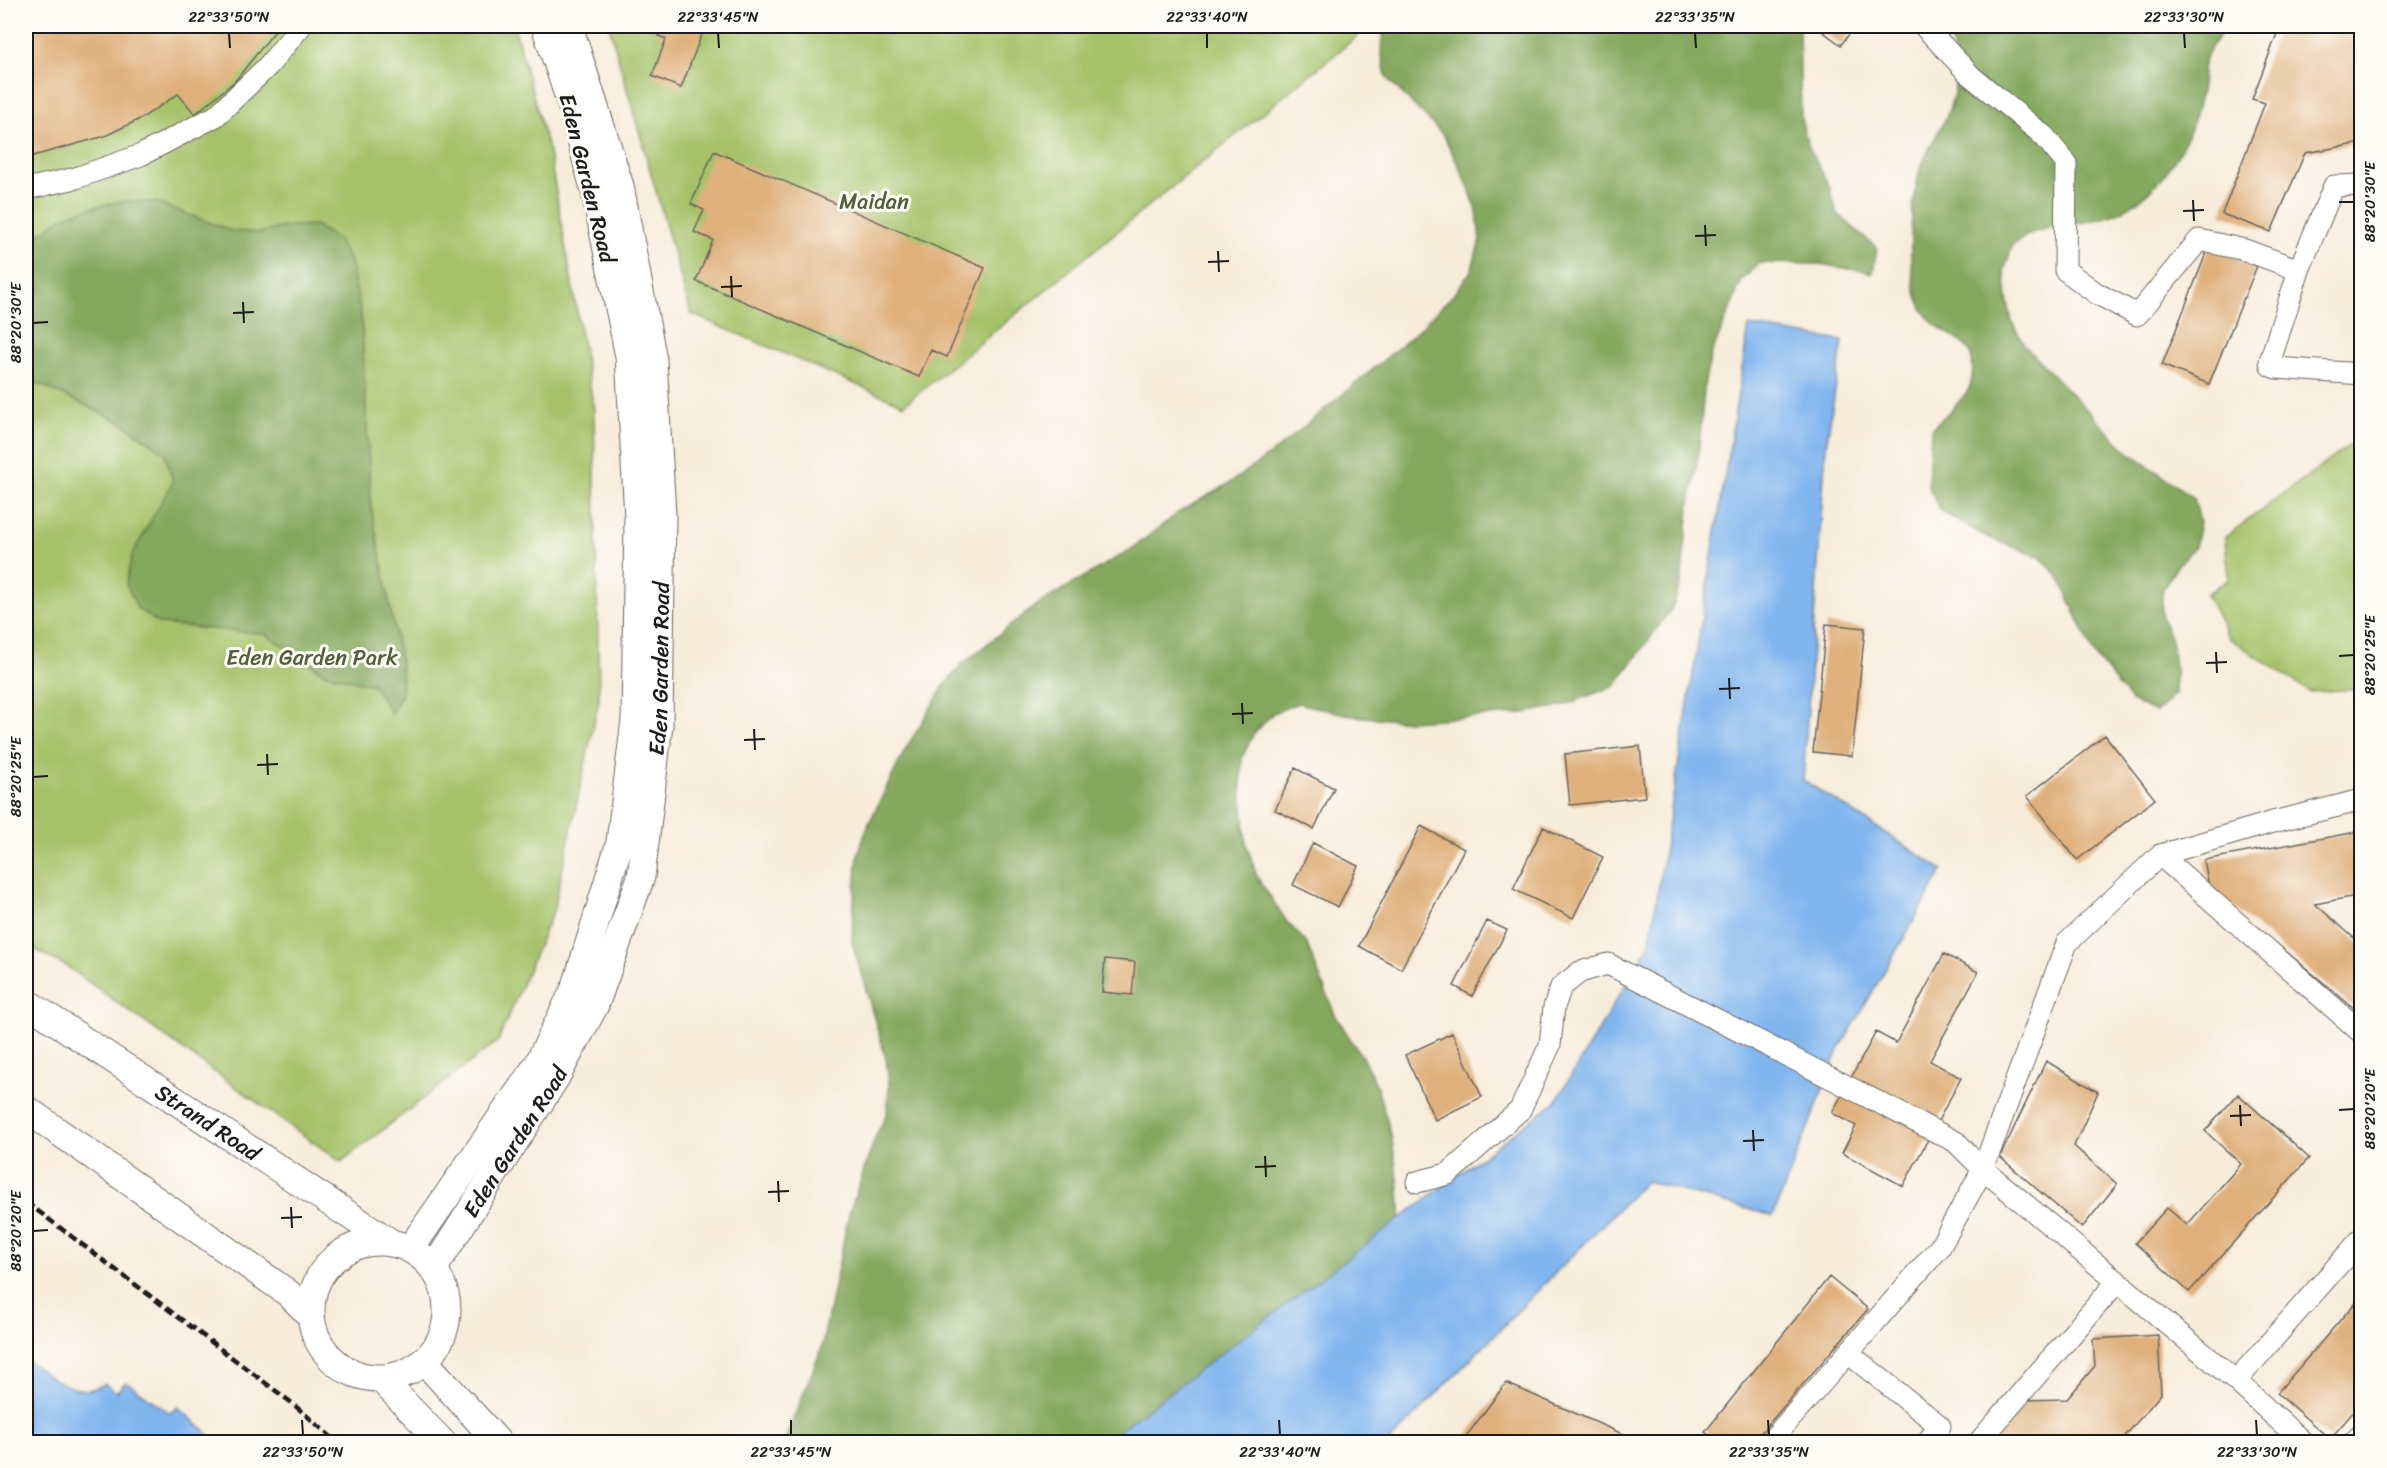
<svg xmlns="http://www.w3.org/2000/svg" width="2387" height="1468" font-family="Sriracha,sans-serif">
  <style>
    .green { fill: #a5c269; stroke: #606f42; stroke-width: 1.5 }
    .forest { fill: #84a85d; stroke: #50623c; stroke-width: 1.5 }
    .water { fill: #80b5ee; stroke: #4e6885; stroke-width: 1.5 }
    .building { fill: #dfb07c }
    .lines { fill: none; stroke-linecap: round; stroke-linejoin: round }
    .minor-casing { stroke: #69655e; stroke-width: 23 }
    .major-casing { stroke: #69655e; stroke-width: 29 }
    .minor { stroke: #fff; stroke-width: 21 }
    .major { stroke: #fff; stroke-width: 27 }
    .rail { stroke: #1c1c1c; stroke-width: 4.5; stroke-dasharray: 9 4.5; stroke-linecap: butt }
    .ticks { fill: none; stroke: #1c1c1c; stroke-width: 2 }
    .labels { text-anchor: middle; stroke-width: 6; stroke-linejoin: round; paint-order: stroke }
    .street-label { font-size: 22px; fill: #1c1c1c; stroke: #fdfcf7 }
    .park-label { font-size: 22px; fill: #535e3b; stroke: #fdfcf7 }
    .neatline { fill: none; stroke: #1c1c1c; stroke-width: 2 }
    .ticks-label { font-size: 15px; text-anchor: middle; fill: #1c1c1c }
  </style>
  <rect width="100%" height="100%" fill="#fdfcf7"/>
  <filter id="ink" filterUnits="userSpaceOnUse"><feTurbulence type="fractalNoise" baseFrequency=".0167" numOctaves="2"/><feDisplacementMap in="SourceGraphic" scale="12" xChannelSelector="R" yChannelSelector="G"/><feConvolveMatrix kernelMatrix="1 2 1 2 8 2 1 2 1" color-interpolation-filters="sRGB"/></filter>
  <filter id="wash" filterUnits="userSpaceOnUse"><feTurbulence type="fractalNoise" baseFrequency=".008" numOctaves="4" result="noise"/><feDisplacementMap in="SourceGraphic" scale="24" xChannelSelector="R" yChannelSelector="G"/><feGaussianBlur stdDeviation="1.35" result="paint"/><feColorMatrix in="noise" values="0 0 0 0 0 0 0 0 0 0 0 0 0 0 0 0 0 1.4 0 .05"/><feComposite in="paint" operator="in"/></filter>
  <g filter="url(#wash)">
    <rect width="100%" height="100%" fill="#f7ecda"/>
    <path class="green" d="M 26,26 L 514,26 L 549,152 L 594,409 L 599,700 L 554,909 L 498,1041 L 341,1162 L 66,966 L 26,945 Z
      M 609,26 L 1370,26 L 904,405 L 691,314 Z
      M 2361,443 L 2361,689 L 2310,692 L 2229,638 L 2206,594 L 2228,580 L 2225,537 L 2348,446 Z"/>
    <path class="forest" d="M 1384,26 L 1799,26 L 1801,119 L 1808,145 L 1829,186 L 1837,213 L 1877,248 L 1873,273 L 1819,264 L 1760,263 L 1742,280 L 1711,355 L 1705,380 L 1698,457 L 1689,509 L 1681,583 L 1672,608 L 1615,686 L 1562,706 L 1518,714 L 1409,721 L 1353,716 L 1298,703 L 1273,713 L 1254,733 L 1242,758 L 1241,786 L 1246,842 L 1257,877 L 1287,922 L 1306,942 L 1335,1015 L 1364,1060 L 1376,1084 L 1391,1134 L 1399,1186 L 1403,1267 L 1333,1442 L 784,1442 L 821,1350 L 849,1214 L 875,1138 L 887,1113 L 889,1085 L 886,1059 L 852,942 L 853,912 L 858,854 L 869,823 L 905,750 L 944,686 L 962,664 L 1035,606 L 1133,548 L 1179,512 L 1228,484 L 1276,450 L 1410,338 L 1453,295 L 1471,271 L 1480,241 L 1477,211 L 1468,186 L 1444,136 L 1386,77 L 1381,50 Z
      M 1945,26 L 2227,26 C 2218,36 2207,50 2204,65 C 2202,74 2203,83 2201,92 C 2191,136 2174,173 2138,201 C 2108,225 2072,221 2037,231 C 2029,233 2021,240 2013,244 L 2004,271 L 2007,297 L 2012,323 L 2026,347 L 2125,449 L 2194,498 L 2200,522 L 2195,547 L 2176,567 L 2162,591 L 2162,617 L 2172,643 L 2175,667 L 2175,694 L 2156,712 L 2131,701 L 2094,654 L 2059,577 L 2040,557 L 1987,537 L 1940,511 L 1928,486 L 1931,429 C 1940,420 1967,397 1970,386 C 1974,375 1974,355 1966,347 C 1952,332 1931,328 1922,308 C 1905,275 1910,210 1919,174 C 1924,153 1937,137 1946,117 C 1960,86 1959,56 1945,26 Z
      M 127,201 L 155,202 L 232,231 L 259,233 L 287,226 L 315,225 L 338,240 L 350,261 L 361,313 L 371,506 L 401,664 L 402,694 L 391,713 L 373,685 L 324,673 L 265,634 L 160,624 L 138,609 L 126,584 L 132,555 L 173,481 L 165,453 L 119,421 L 26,378 L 26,240 C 41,235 49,226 62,218 C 82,208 105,204 127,201 Z
      M 26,573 C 33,591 34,607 26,625 Z"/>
    <path class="water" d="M 1749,326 L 1843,341 L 1826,446 L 1803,780 L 1943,870 L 1839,1050 L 1773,1216 L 1646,1181 L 1389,1442 L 1104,1442 L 1556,1101 L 1649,946 Z
      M 26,1359 C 41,1371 65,1390 86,1390 C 92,1390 99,1386 105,1384 L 116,1392 L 126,1382 L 170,1413 L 178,1407 L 217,1442 L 26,1442 Z"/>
    <g id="blocks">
      <path class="building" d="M 26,26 L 279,26 L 235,81 L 195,114 L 178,94 L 142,118 L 105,136 L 26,158 Z
        M 663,26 L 705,26 L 681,88 L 652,76 L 666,39 L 659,36 Z
        M 1826,26 L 1855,26 L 1841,45 L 1822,31 Z
        M 2280,26 L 2362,26 L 2362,143 L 2305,153 L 2271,232 L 2222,214 L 2265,103 L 2252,99 Z
        M 714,151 L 985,268 L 947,357 L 931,350 L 919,377 L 696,281 L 713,240 L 694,232 L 704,210 L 691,204 Z
        M 2209,246 L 2257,266 L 2209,384 L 2162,365 Z
        M 1826,624 L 1865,628 L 1852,756 L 1813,752 Z
        M 2105,735 L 2155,799 L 2077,860 L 2027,796 Z
        M 1640,746 L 1645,797 L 1570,805 L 1565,754 Z
        M 1295,768 L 1334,788 L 1314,829 L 1275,810 Z
        M 1421,826 L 1464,849 L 1401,969 L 1359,946 Z
        M 1543,827 L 1603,857 L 1573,918 L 1513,889 Z
        M 2362,831 L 2362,895 L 2315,904 L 2362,945 L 2362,1015 L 2209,887 L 2204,860 Z
        M 1313,843 L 1358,866 L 1338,907 L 1293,885 Z
        M 1487,921 L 1507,930 L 1472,996 L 1454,986 Z
        M 1944,954 L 1978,972 L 1930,1061 L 1961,1078 L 1903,1186 L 1842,1153 L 1856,1126 L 1832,1113 L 1876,1032 L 1896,1043 Z
        M 1105,959 L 1135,962 L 1132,995 L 1102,992 Z
        M 1452,1033 L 1482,1097 L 1435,1120 L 1405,1055 Z
        M 2046,1061 L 2098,1092 L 2074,1146 L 2117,1184 L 2082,1228 L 2000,1157 Z
        M 2238,1094 L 2309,1158 L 2189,1292 L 2135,1243 L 2167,1208 L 2187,1225 L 2241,1164 L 2205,1131 Z
        M 1829,1277 L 1868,1309 L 1753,1442 L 1718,1442 L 1705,1432 Z
        M 2362,1295 L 2362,1402 L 2330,1439 L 2277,1393 Z
        M 2158,1335 L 2161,1394 L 2120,1442 L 1990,1442 L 2026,1400 L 2067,1399 L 2095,1366 L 2093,1339 Z
        M 1506,1383 L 1641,1442 L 1462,1442 Z"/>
    </g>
  </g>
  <g filter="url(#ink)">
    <use href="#blocks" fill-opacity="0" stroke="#69655e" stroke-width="1.5"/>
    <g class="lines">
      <g class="minor-casing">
        <path id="minor" d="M 1924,26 L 1971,76 L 2044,136 L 2066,163 L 2065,270 L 2096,293 L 2137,315 L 2199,240 L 2245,250 L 2299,270
          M 2362,185 L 2334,186 L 2299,270 L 2270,361 L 2271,366 L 2276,368 L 2362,374
          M 26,189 L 76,178 L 141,155 L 216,116 L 268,66 L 301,26
          M 2160,855 L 2362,1033
          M 1417,1182 L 1448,1174 L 1520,1110 L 1550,1045 L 1554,1007 L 1561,987 L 1580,972 L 1608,964 L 1956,1142 L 1983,1169 L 2236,1381 L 2303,1442
          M 1848,1353 L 1940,1247 L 1983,1169 L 2067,943 L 2160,855 L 2273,822 L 2362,800
          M 2236,1381 L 2362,1238
          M 1770,1442 L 1848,1353 L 1940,1426 L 1927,1442
          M 1979,1442 L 2116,1283
          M 2354,1442 L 2362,1434"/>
      </g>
      <g class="major-casing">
        <g id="major">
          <path id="s1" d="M 26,1002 L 390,1242"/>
          <path d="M 26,1109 L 288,1293 L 311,1316"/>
          <circle cx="379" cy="1310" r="68"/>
          <path d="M 411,1248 L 538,1064 L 576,986 L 620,842 L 635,720 L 638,517 L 629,356 L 595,192 L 571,104 L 545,26"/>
          <path id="s2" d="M 434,1268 L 555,1079 L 595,1005 L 641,877 L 659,725 L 662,514 L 653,360 L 620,186 L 569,26"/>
          <path d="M 425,1362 L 498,1442"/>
          <path d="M 382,1380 L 442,1442"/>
        </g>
      </g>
      <use href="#minor" class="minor"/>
      <use href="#major" class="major"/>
      <path class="rail" d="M 26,1202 L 292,1403 L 337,1442"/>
    </g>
  </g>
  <path class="ticks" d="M 229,33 L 230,48M 718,33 L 719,48M 1207,33 L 1207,48M 1695,33 L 1696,48M 2184,33 L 2185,48M 2193,200 L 2194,221M 2339,202 L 2354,202M 2183,211 L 2204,210M 1705,225 L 1706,246M 1695,236 L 1716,235M 1218,251 L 1219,272M 1208,262 L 1229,261M 731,276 L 732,297M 721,287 L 742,286M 243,302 L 244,323M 233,313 L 254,312M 33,323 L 48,322M 2216,652 L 2217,673M 2339,656 L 2354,655M 2206,663 L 2227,662M 1729,678 L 1730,699M 1719,689 L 1740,688M 1242,703 L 1243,724M 1232,714 L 1253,713M 754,729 L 755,750M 744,740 L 765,739M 267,754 L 268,775M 257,765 L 278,764M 33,777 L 48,776M 2240,1105 L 2241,1126M 2339,1110 L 2354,1109M 2230,1116 L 2251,1115M 1753,1130 L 1754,1151M 1743,1141 L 1764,1140M 1265,1156 L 1266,1177M 1255,1167 L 1276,1166M 778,1181 L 779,1202M 768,1192 L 789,1191M 291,1207 L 292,1228M 281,1218 L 302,1217M 33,1231 L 48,1230M 302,1420 L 303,1435M 791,1420 L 791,1435M 1279,1420 L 1280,1435M 1768,1420 L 1769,1435M 2256,1420 L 2257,1435"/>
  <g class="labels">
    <g class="street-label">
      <text transform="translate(588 178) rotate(76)" y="8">Eden Garden Road</text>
      <text dy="8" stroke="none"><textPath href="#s2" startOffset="654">Eden Garden Road</textPath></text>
      <text dy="8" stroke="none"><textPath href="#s1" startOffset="218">Strand Road</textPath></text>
      <text dy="8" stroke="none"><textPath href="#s2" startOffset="150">Eden Garden Road</textPath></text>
    </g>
    <g class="park-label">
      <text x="874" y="209">Maidan</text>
      <text x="312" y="665">Eden Garden Park</text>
    </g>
  </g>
  <rect width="2387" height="1468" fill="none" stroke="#fdfcf7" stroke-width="66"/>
  <rect x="33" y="33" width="2321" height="1402" class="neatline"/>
  <g class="ticks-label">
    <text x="229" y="22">22°33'50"N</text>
    <text x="718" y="22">22°33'45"N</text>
    <text x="1207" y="22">22°33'40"N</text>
    <text x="1695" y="22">22°33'35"N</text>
    <text x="2184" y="22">22°33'30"N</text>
    <text transform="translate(2370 202) rotate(-90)" y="5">88°20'30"E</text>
    <text transform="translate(16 323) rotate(-90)" y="5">88°20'30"E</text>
    <text transform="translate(2370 655) rotate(-90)" y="5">88°20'25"E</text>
    <text transform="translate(16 777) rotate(-90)" y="5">88°20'25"E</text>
    <text transform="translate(2370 1109) rotate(-90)" y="5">88°20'20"E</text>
    <text transform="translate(16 1231) rotate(-90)" y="5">88°20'20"E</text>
    <text x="303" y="1457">22°33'50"N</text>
    <text x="791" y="1457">22°33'45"N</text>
    <text x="1280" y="1457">22°33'40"N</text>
    <text x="1769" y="1457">22°33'35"N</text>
    <text x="2257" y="1457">22°33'30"N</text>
  </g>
</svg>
